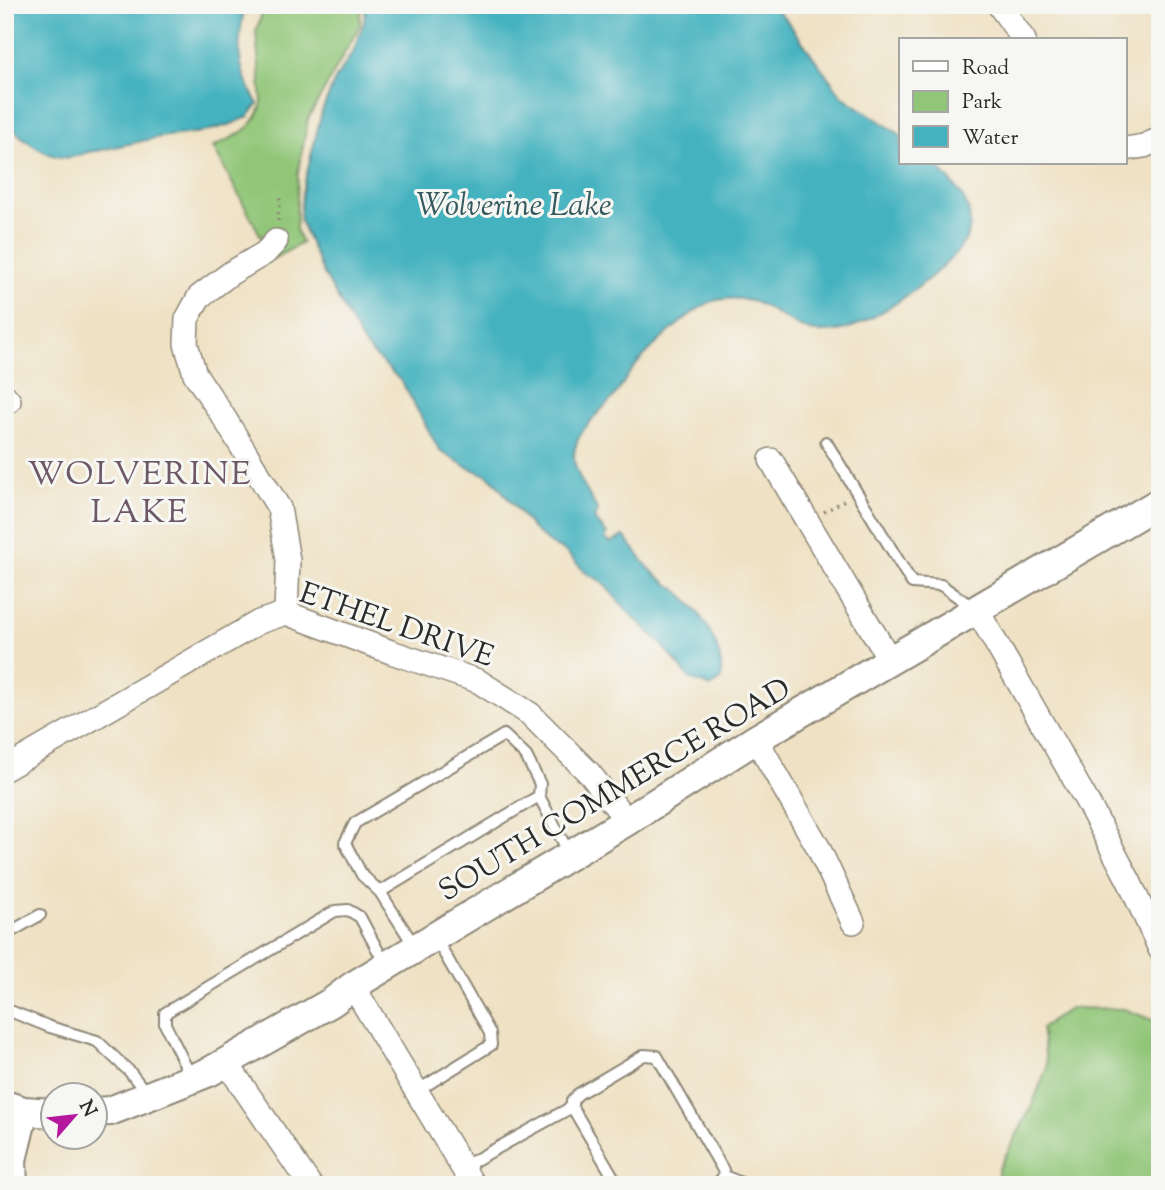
<svg xmlns="http://www.w3.org/2000/svg" width="1165" height="1190" font-family="'Sorts Mill Goudy',serif">
  <style>
    .green { fill: #91c678; stroke: #5e7852; stroke-width: 2 }
    .water { fill: #44b2bf; stroke: #386e75; stroke-width: 2 }
    .lines { fill: none; stroke-linecap: round; stroke-linejoin: round }
    .service-casing { stroke: #8d8677; stroke-width: 14 }
    .minor-casing { stroke: #8d8677; stroke-width: 26 }
    .tertiary-casing { stroke: #8d8677; stroke-width: 32 }
    .path { stroke: #8d8677; stroke-width: 3.5; stroke-dasharray: 2 5; stroke-linecap: butt }
    .service { stroke: #fff; stroke-width: 10 }
    .minor { stroke: #fff; stroke-width: 23 }
    .tertiary { stroke: #fff; stroke-width: 28 }
    .labels { text-anchor: middle; stroke-width: 6; stroke-linejoin: round; paint-order: stroke }
    .street-label { font-size: 30px; fill: #2b2b2b; stroke: #f6f6f2 }
    .water-label { font-size: 32px; font-style: italic; fill: #345a5f; stroke: #f6f6f2 }
    .quarter-label { font-size: 33px; letter-spacing: 2px; fill: #6d5867; stroke: #f6f6f2 }
  </style>
  <rect width="100%" height="100%" fill="#f6f6f2"/>
  <filter id="ink" filterUnits="userSpaceOnUse"><feTurbulence type="fractalNoise" baseFrequency=".0143" numOctaves="2"/><feDisplacementMap in="SourceGraphic" scale="14" xChannelSelector="R" yChannelSelector="G"/><feConvolveMatrix kernelMatrix="1 2 1 2 8 2 1 2 1" color-interpolation-filters="sRGB"/></filter>
  <filter id="wash" filterUnits="userSpaceOnUse"><feTurbulence type="fractalNoise" baseFrequency=".00686" numOctaves="4" result="noise"/><feDisplacementMap in="SourceGraphic" scale="28" xChannelSelector="R" yChannelSelector="G"/><feGaussianBlur stdDeviation="1.57" result="paint"/><feColorMatrix in="noise" values="0 0 0 0 0 0 0 0 0 0 0 0 0 0 0 0 0 1.4 0 .05"/><feComposite in="paint" operator="in"/></filter>
  <g filter="url(#wash)">
    <rect width="100%" height="100%" fill="#efe1c3"/>
    <path class="green" d="M 265,5 L 361,5 L 360,25 L 308,119 L 298,173 L 296,230 L 302,243 L 273,259 L 213,147 C 234,137 258,128 262,102 L 256,31 Z
      M 1071,1008 L 1124,1009 L 1160,1023 L 1160,1185 L 998,1185 L 998,1170 L 1032,1106 L 1047,1067 L 1041,1028 Z"/>
    <path class="water" d="M 5,5 L 245,5 C 237,48 235,66 258,104 L 248,117 L 229,125 L 203,132 L 160,137 L 97,151 C 88,150 80,156 71,157 C 48,161 20,137 5,121 Z
      M 366,5 L 772,5 L 787,21 L 842,96 L 901,135 L 901,163 L 934,163 C 951,182 975,201 969,231 C 963,261 872,325 842,330 C 830,332 816,334 805,329 C 771,315 759,292 717,300 C 696,304 646,352 632,370 C 624,380 619,392 610,401 C 596,415 573,435 574,458 C 575,475 590,495 598,511 L 594,519 L 607,534 L 605,538 L 610,543 L 624,536 C 633,547 641,560 651,570 C 660,580 672,585 681,594 C 703,614 725,650 721,680 L 711,687 L 690,679 L 660,642 L 632,616 L 601,581 L 586,573 L 566,552 L 549,543 L 533,529 L 495,482 L 487,475 L 469,468 L 440,451 L 402,382 L 364,345 L 323,272 L 300,220 L 302,193 L 322,111 L 335,80 L 354,50 L 364,22 Z"/>
  </g>
  <g filter="url(#ink)">
    <g class="lines">
      <g class="service-casing">
        <path id="service" d="M 826,442 L 912,583 L 941,585 L 975,609
          M 380,892 L 539,796
          M 5,935 L 40,915
          M 415,947 L 380,892 L 362,875 L 345,843 L 355,823 L 504,735 L 526,756 L 540,784 L 539,796 L 569,853
          M 5,1009 L 50,1027 L 97,1041 L 130,1072 L 147,1094
          M 191,1077 L 165,1024 L 165,1013 L 335,911 L 348,910 L 360,917 L 385,964
          M 417,1091 L 491,1045 L 490,1033 L 436,939
          M 463,1167 L 572,1107
          M 724,1176 L 746,1185
          M 618,1185 L 572,1107 L 572,1101 L 578,1094 L 644,1055 L 657,1056 L 723,1170 L 724,1176 L 716,1185"/>
      </g>
      <g class="minor-casing">
        <path id="minor" d="M 999,5 L 1024,40
          M 1125,149 L 1144,146 L 1160,139
          M 276,241 L 265,253 L 231,273 L 199,297 L 187,319 L 186,344 L 195,374 L 225,419 L 279,508 L 288,560 L 286,613
          M 5,396 L 9,401
          M 771,460 L 891,662
          M 977,610 L 1088,803 L 1129,881 L 1160,949
          M 756,739 L 818,847 L 853,922
          M 5,769 L 259,622 L 286,613 L 391,652 L 478,681 L 530,714 L 590,774 L 627,821
          M 353,986 L 473,1185
          M 226,1062 L 310,1185"/>
      </g>
      <g class="tertiary-casing">
        <path id="tertiary" d="M 8,1106 L 24,1111 L 52,1113
          M 94,1112 L 110,1111 L 209,1072 L 332,1002 L 353,986 L 627,821 L 756,739 L 1160,502
          M 13,1185 L 12,1160 L 24,1111"/>
      </g>
      <path class="path" d="M 278,221 L 280,196
        M 824,512 L 845,500"/>
      <use href="#service" class="service"/>
      <use href="#minor" class="minor"/>
      <use href="#tertiary" class="tertiary"/>
    </g>
  </g>
  <g class="labels">
    <g class="street-label">
      <text transform="translate(397 624) rotate(19)" y="10">ETHEL DRIVE</text>
      <text transform="translate(614 789) rotate(-31)" y="10">SOUTH COMMERCE ROAD</text>
    </g>
    <g class="water-label">
      <text x="514" y="215">Wolverine Lake</text>
    </g>
    <g class="quarter-label">
      <text x="140" y="484">WOLVERINE<tspan x="140" dy="38">LAKE</tspan></text>
    </g>
  </g>
  <rect width="1165" height="1190" fill="none" stroke="#f6f6f2" stroke-width="28"/>
  <rect x="899" y="38" width="228" height="126" fill="#f6f6f2" stroke="#a5a5a2" stroke-width="2"/>
  <rect x="913" y="61" width="35" height="10" fill="#ffffff" stroke="#a5a5a2" stroke-width="2"/>
  <text x="962" y="74" font-size="21" fill="#2b2b2b">Road</text>
  <rect x="913" y="91" width="35" height="21" fill="#91c678" stroke="#a5a5a2" stroke-width="2"/>
  <text x="962" y="108" font-size="21" fill="#2b2b2b">Park</text>
  <rect x="913" y="126" width="35" height="21" fill="#44b2bf" stroke="#a5a5a2" stroke-width="2"/>
  <text x="962" y="144" font-size="21" fill="#2b2b2b">Water</text>
  <g transform="translate(74 1116) rotate(62)"><circle r="33" fill="#f6f6f2" stroke="#a5a5a2" stroke-width="2"/>
  <path d="M0-5L12 26L0 18L-12 26Z" fill="#b5179e"/>
  <text y="-10" font-size="19" font-weight="bold" text-anchor="middle" fill="#2b2b2b">N</text>
  </g>
</svg>
